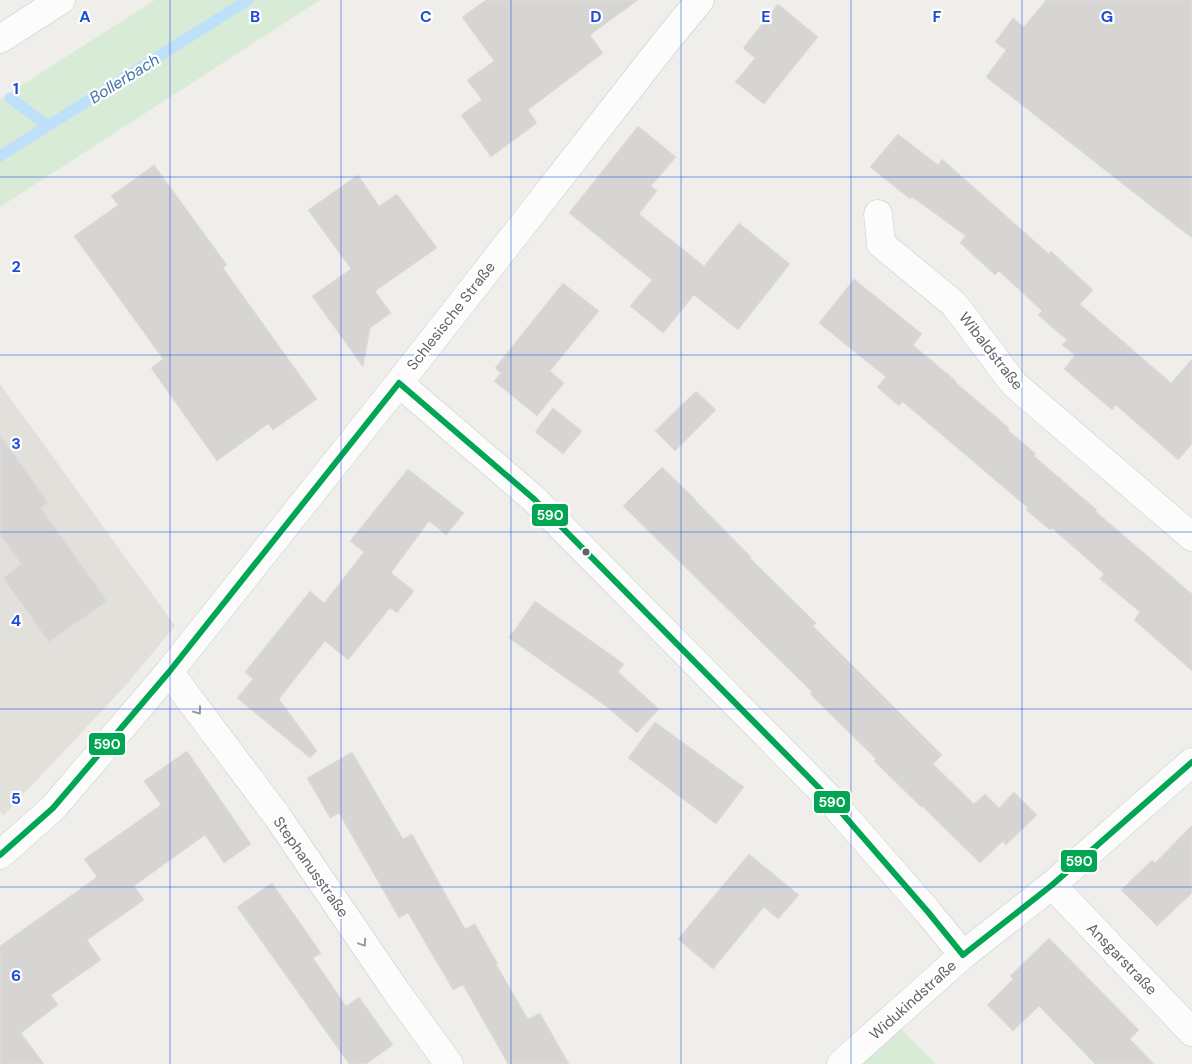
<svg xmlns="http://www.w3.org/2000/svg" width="1192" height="1064" font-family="'DM Sans',sans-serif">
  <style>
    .education { fill: #e2e0da }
    .green { fill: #d8ebd6 }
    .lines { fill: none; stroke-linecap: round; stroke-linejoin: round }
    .stream { stroke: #bfe0f9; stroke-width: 11 }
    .building { fill: #d6d5d3; stroke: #deddd9 }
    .street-casing { stroke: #cbcccc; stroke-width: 29 }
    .secondary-casing { stroke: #cacacb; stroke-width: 29 }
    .street { stroke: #fdfcfc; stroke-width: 28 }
    .secondary { stroke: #fdfcfc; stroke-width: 28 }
    .bus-1-casing { stroke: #fff; stroke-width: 10 }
    .bus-1 { stroke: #00a651; stroke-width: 6 }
    .oneway { stroke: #96999c }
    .grid { fill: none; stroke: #1d4ed8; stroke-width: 1; stroke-opacity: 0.55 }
    .bus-dot { fill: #5f6368; stroke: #fff; stroke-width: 2 }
    .labels { text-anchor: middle; stroke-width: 4.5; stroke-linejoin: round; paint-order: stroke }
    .street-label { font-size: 15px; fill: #5f6368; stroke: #fff }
    .water-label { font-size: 16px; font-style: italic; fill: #4174aa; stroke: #fff }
    .grid-label { font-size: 16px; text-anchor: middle; font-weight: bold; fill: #1d4ed8; stroke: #fff; stroke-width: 4.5; stroke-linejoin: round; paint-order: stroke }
    .line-badge { stroke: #fff; stroke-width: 2 }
    .badge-label { font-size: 14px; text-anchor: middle; font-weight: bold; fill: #fff }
  </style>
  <rect width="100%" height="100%" fill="#efeeea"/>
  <path class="education" d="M 0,384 L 175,626 L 126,685 L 3,816 L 0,811 Z"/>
  <path class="green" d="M 155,0 L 320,0 L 0,207 L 0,99 Z
    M 901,1029 L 936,1064 L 861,1064 Z"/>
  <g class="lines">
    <path class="stream" d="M 10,98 L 48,126
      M 0,156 L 248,0"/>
  </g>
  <path class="building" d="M 486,0 L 638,0 L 590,35 L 603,53 L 528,110 L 537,123 L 491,157 L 461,115 L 482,100 L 467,80 L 494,61 L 462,17 Z
    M 1046,0 L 1192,0 L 1192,238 L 986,77 L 1006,50 L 995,42 L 1013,18 L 1024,27 Z
    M 778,4 L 818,37 L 764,104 L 735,82 L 755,58 L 743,48 Z
    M 638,126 L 676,157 L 651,186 L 657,191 L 639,214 L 704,266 L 739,223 L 790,264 L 738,330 L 694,295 L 663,333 L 630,306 L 652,280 L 569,213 Z
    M 898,134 L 938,165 L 942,159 L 1049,254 L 1051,251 L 1093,290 L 1080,304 L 1171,383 L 1192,359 L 1192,444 L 1178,460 L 1116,405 L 1112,410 L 1064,369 L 1075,355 L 1062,345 L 1067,340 L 1038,315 L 1042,311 L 999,271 L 995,275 L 960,243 L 966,236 L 912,197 L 910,199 L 870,167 Z
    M 154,165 L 227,265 L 223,268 L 317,399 L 273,430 L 268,424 L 217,461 L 151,368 L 163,359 L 74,236 L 118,205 L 111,196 Z
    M 358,175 L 379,206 L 397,194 L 437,248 L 375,291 L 391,313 L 370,328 L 363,367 L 312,296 L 351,269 L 308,210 Z
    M 854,279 L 922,334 L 913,345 L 956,381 L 955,382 L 1009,428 L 1008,430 L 1036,454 L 1034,456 L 1097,510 L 1095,511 L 1192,594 L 1192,671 L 1134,620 L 1140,612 L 1100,579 L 1104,574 L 1052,528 L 1050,530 L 1026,510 L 1028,508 L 903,402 L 899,406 L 877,387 L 886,377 L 819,323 Z
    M 563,283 L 599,311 L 550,371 L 564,383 L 537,416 L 494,381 L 501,373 L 495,368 Z
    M 696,391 L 716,410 L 675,451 L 655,431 Z
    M 553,408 L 582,431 L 563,454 L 535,432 Z
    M 0,435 L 48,502 L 41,508 L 107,601 L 49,642 L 3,578 L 21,564 L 0,535 Z
    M 662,467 L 696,500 L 695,500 L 751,557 L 750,558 L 816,623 L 813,626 L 942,755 L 933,764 L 974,804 L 985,794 L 999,808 L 1014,792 L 1037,815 L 1006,845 L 1003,841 L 980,863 L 922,806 L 921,807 L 874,761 L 876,759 L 810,694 L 812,692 L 623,506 Z
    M 408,469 L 464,513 L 446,535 L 429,521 L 391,573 L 414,591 L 397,613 L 390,608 L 348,660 L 325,641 L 279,699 L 317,751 L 310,758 L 237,698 L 253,679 L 245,672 L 310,591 L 324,603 L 364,552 L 350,541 Z
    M 535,601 L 624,664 L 618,672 L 659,709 L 637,733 L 607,707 L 509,638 Z
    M 655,722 L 744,787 L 716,824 L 628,758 Z
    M 187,751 L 251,844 L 224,863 L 205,835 L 134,886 L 144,900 L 87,940 L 101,960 L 51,995 L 58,1005 L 21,1033 L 44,1064 L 0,1064 L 0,946 L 97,877 L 84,859 L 161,805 L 144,781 Z
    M 352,752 L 403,839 L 412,834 L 465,929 L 475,924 L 498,964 L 496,964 L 528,1019 L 540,1013 L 569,1064 L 508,1064 L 463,985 L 453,990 L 408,913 L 399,918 L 339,813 L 330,818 L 307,778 Z
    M 1192,825 L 1192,893 L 1157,926 L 1121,890 L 1152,860 L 1155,863 Z
    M 749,854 L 799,895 L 778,919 L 764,907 L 713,969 L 678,939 Z
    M 272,883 L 321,953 L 313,958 L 346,1006 L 359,997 L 393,1045 L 366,1064 L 349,1064 L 237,907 Z
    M 1049,938 L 1139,1030 L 1130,1039 L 1154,1064 L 1095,1064 L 1039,1006 L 1013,1031 L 987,1005 L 1013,979 L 1010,976 Z"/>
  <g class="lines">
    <g class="street-casing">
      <path id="street" d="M 878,214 L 881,244 L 954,304 L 1014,384 L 1192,537
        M 399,383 L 534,499 L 827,796 L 928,912 L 963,955
        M 169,672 L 277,816 L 396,991 L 449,1064
        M 0,855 L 53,808 L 169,672 L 399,383 L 664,44 L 700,0
        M 1052,885 L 1192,1032
        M 841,1064 L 963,955 L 1052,885 L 1192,762"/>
    </g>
    <g class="secondary-casing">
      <path id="secondary" d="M 0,39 L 61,0"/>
    </g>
    <use href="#street" class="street"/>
    <use href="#secondary" class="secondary"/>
    <g class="bus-1-casing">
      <path id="bus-1" d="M 399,383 L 534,499 L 827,796 L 928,912 L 963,955
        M 0,855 L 53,808 L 169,672 L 399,383
        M 963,955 L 1052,885 L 1192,762"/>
    </g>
    <use href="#bus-1" class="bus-1"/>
  </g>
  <defs><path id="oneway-chevron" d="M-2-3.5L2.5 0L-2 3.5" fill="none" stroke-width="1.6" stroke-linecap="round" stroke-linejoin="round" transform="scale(1.25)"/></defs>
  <g class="oneway">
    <use href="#oneway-chevron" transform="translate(198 711) rotate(53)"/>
    <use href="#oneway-chevron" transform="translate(363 943) rotate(56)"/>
  </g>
  <path class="grid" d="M 170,0 L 170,1064M 341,0 L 341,1064M 511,0 L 511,1064M 681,0 L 681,1064M 851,0 L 851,1064M 1022,0 L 1022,1064M 0,177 L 1192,177M 0,355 L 1192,355M 0,532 L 1192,532M 0,709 L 1192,709M 0,887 L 1192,887"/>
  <circle class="bus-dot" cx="586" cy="552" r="4.5"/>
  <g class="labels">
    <g class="street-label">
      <text transform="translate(451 316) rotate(-52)" y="5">Schlesische Straße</text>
      <text transform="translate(991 351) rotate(52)" y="5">Wibaldstraße</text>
      <text transform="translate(311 867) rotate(55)" y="5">Stephanusstraße</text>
      <text transform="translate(1122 959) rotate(46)" y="5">Ansgarstraße</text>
      <text transform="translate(913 1000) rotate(-42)" y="5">Widukindstraße</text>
    </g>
    <g class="water-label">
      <text transform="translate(124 78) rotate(-32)" y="6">Bollerbach</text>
    </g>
  </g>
  <g class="grid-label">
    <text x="85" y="22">A</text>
    <text x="255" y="22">B</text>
    <text x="426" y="22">C</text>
    <text x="596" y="22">D</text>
    <text x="766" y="22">E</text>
    <text x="937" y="22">F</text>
    <text x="1107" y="22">G</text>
    <text x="16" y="94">1</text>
    <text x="16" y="272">2</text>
    <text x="16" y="449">3</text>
    <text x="16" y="626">4</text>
    <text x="16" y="804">5</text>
    <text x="16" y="981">6</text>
  </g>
  <g class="line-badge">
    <rect x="531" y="503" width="38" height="24" rx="5" fill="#00a651"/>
    <rect x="88" y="732" width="38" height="24" rx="5" fill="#00a651"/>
    <rect x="813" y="790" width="38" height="24" rx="5" fill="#00a651"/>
    <rect x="1060" y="849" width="38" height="24" rx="5" fill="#00a651"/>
  </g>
  <g class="badge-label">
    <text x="550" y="520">590</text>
    <text x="107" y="749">590</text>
    <text x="832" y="807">590</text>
    <text x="1079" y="866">590</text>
  </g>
</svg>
